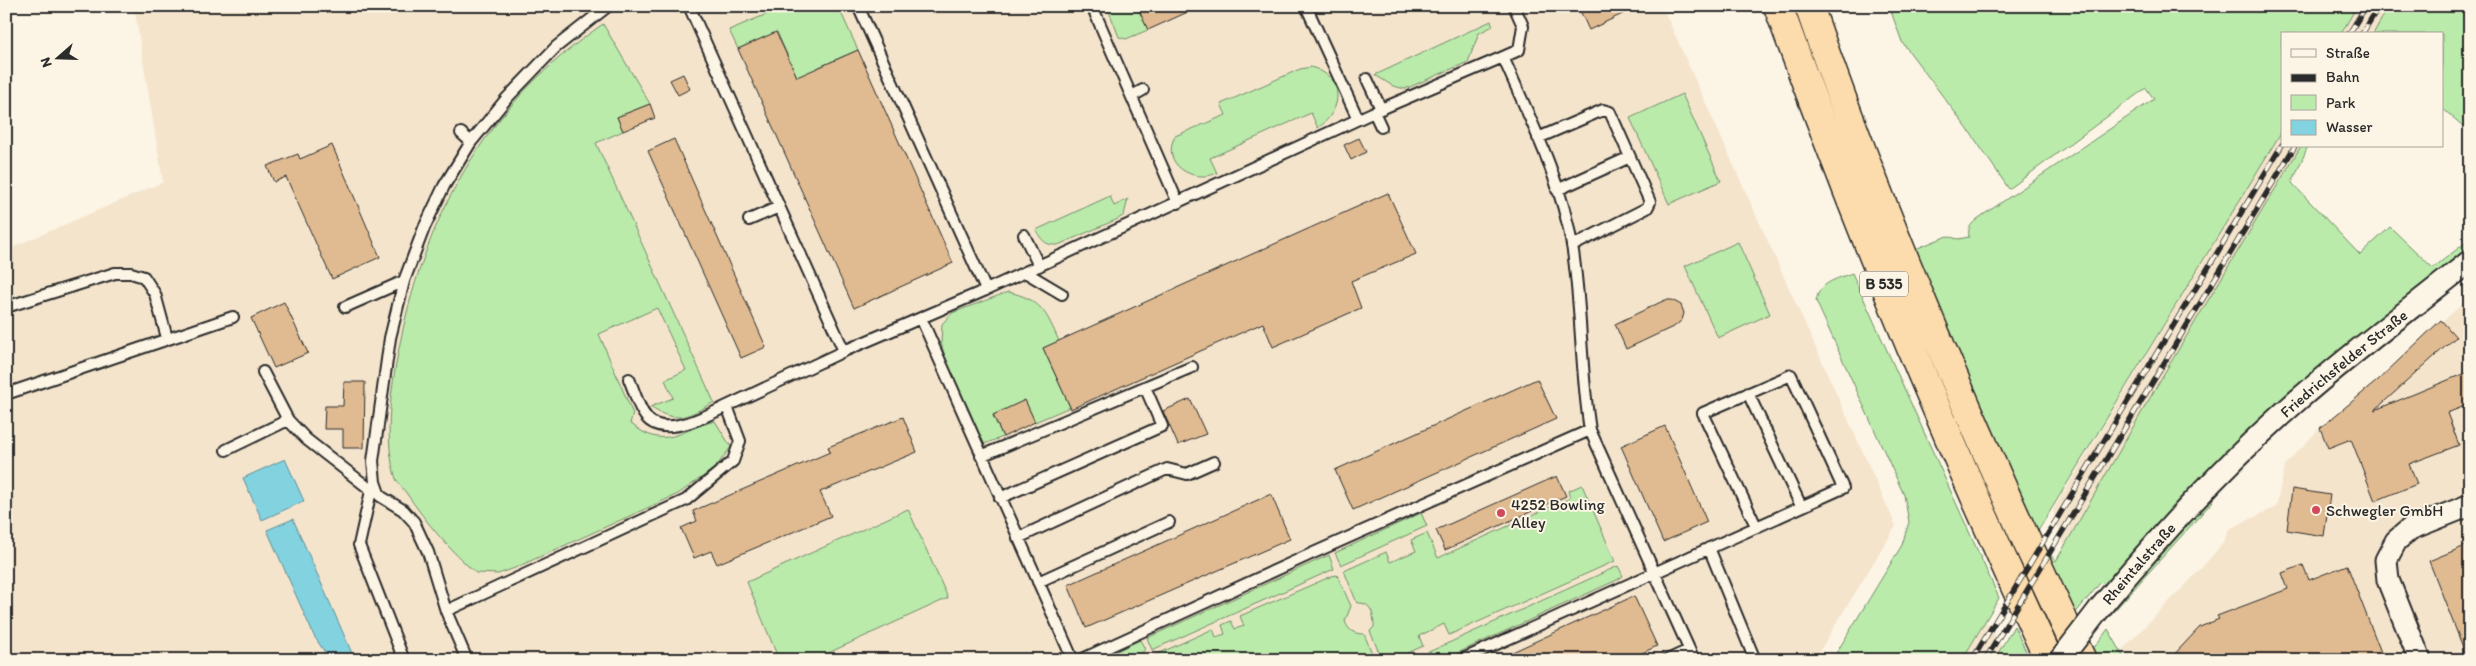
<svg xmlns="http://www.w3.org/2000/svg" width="2476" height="666" font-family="Itim,sans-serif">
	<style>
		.built { fill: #f4e4cc }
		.green { fill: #baebaa; stroke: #728b6a }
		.water { fill: #83d2e0; stroke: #608f98 }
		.building { fill: #e0bb91; stroke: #2b2b2b }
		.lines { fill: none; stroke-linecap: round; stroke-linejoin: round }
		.lane-casing { stroke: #2b2b2b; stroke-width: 14 }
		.street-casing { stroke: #2b2b2b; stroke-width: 25 }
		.highway-casing { stroke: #2b2b2b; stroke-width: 31 }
		.lane { stroke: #fcf5e5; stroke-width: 10 }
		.street { stroke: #fcf5e5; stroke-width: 21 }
		.highway { stroke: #fcdcac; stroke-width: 28 }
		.rail-casing { stroke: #2b2b2b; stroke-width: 5.5 }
		.rail { stroke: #fcf5e5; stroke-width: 4; stroke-dasharray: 11; stroke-linecap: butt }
		.street-bridge-casing { stroke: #2b2b2b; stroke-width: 25; stroke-linecap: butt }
		.street-bridge { stroke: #fcf5e5; stroke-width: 21 }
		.poi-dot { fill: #d1495b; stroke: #fcf5e5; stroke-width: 2 }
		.labels { text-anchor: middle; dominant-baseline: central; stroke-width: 4; stroke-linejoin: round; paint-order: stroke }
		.shield { fill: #fcf5e5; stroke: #6a6863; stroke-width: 1 }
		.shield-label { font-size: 15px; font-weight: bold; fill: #2b2b2b }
		.street-label { font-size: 16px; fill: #2b2b2b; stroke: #fcf5e5 }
		.poi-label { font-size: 16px; fill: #2b2b2b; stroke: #fcf5e5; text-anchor: start }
	</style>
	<rect width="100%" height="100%" fill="#fcf5e5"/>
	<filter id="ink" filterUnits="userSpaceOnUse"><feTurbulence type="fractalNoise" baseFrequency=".02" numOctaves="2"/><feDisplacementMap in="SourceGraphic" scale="10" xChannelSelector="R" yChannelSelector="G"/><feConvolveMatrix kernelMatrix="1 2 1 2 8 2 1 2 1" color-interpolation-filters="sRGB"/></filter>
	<g filter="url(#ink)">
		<path class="built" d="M134,6H1662L1896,526L1814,660H6V250L163,182Z
			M2357,6H2389L2373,34H2341Z
			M2282,131V146H2301L2064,546L2053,510Z
			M2470,297V660H2126L2121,651L2199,571L2223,543L2229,529L2276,507L2285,465L2320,428L2377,381Z
			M1986,621L2002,648L1994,660H1962Z"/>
		<path class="green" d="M764,6H838L858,50L819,67L885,273L777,32L738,49L729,30L767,14Z
			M1107,6H1137L1148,30L1126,39L1119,37Z
			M1889,6H2357L2341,34H2282V131L2038,531L2048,552L2056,561L2162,377L2301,146H2308L2292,183L2360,255L2390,227L2433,268L2470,239V245L2379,323L2171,511L2105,585L2101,582L2073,616L1913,250L1947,236L1958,239L1969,237C1967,227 1972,223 1980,217L2154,99L2146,88L2009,189L1972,135L1902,42Z
			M2389,6H2470V132L2442,108V34H2373Z
			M1491,21L1493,26L1479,33L1468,62L1405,89L1393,86L1375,75Z
			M603,24L650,104L617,117L623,131L596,143L714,402C688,417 676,424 650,407L673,398L665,380L686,370L657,308L599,334L633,414L630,423C666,452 678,430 715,421L731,447L715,468L678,494L515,568L498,574L476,573C449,550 427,523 407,494C404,489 398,484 396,479C384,442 390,396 397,359C422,219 485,105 603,24Z
			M1311,67C1345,77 1344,109 1318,128L1311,113L1210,158L1217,173C1193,184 1160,164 1175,136L1226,115L1221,104L1300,69Z
			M1682,94L1721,181L1669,204L1630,118Z
			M1110,196L1114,206L1128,199L1124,215L1118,219L1058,245C1046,246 1041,240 1036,230Z
			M1738,242L1770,314L1718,338L1685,266Z
			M1852,273L1999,598L1962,660H1832L1902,545L1909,522L1904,495L1816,301C1819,282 1837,279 1852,273Z
			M1008,292C1041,299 1046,312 1059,341L1043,348L1070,407L1035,422L1025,401L993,415L1003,437L984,444L945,357L941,343L942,324L952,313Z
			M1582,485L1615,561L1449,635L1444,624L1419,636L1423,646L1393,660H1382L1370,631L1374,627C1374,615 1372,602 1357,603L1344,571L1386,552L1390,562L1416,551L1411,540L1427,533L1438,558L1570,498L1568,491Z
			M2213,501L2096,631L2095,628L2206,502Z
			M908,509L948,598L813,660H779L747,582Z
			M1421,513L1427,526L1341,565L1335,553Z
			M1329,555L1334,569L1152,650L1147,638Z
			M1618,566L1623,576L1617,580L1442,660H1411Z
			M1337,575L1351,606L1345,621C1348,630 1353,634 1364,634L1375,660H1144L1213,629L1216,637L1225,634L1222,625L1231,621L1235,629L1244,626L1240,616L1332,576Z
			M2014,626L2030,660H1994Z
			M2108,629L2126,660H2098L2093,649Z
			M1140,640L1145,649L1137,660H1106L1115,652Z"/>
		<path class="water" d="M285,459L304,501L262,520L243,478Z
			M293,519L355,660H330L314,636L267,530Z"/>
		<path class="building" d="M1137,6H1201L1148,30Z
			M1578,6H1639L1589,30Z
			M776,32L797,77L858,50L953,263L854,308L738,49Z
			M683,74L690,89L678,95L670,80Z
			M650,104L655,118L623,131L617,117Z
			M1359,138L1366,152L1351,160L1344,145Z
			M674,139L766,347L741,358L648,151Z
			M332,145L380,257L332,279L286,177L274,182L267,166L298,154L300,159Z
			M1388,193L1416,254L1351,281L1361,308L1273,347L1263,323L1071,409L1043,348Z
			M1665,300H1672L1681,305L1684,313L1682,320L1675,326L1626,349L1615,324Z
			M284,302L308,353L274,368L251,318Z
			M2441,320L2456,337L2375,410L2470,371V404L2447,413L2459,445L2409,464L2417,484L2375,501L2351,439L2328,448L2320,428L2377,381Z
			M1537,379L1556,419L1353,510L1335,470Z
			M344,382H365L364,448H343V429H324L325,406H343Z
			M1190,399L1206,434L1178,445L1163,411Z
			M1025,400L1035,422L1003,437L993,415Z
			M903,417L917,452L820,492L831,516L717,564L711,551L694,558L681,528L697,521L693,511L830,452L828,447Z
			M1665,426L1707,522L1663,542L1621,446Z
			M1557,476L1566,496L1445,550L1436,530Z
			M2292,489L2330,495L2324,536L2287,530Z
			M1271,494L1290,539L1086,628L1068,585Z
			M2470,544V660H2468L2429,561Z
			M2303,565L2309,580L2347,565L2384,660H2169L2200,627L2219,619L2217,616L2288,589L2282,573Z
			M1634,596L1657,646L1627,660H1495Z"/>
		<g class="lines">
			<defs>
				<path id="lane" d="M689,6L844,351
					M858,6L986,290L1374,112L1503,57C1529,117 1561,179 1572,245C1582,306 1580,369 1590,430L1694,660
					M1092,6L1178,203
					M1306,6L1358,119
					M1503,57L1519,50L1523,26L1514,6
					M1367,79L1381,109
					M1132,96L1143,90
					M1374,112L1381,127
					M461,133L471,142
					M1538,138L1603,110L1610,112L1650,202L1647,208L1572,246
					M1557,190L1630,157
					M749,220L779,207
					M1024,235L1039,266
					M1025,272L1062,294
					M6,307L115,273H131L144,277L155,294L167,338
					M345,307L404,281
					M921,318L1073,660
					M263,372L288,420L306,439L375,493
					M629,379C635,392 639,412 650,421C669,436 709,415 727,406
					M1748,393L1801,506
					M6,394L233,317
					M226,450L288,420
					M981,456L1192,367
					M371,491L359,545L404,660
					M1000,498L1162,426L1145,387
					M1018,538L1167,469L1187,474L1214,462
					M1709,548L1755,660
					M1038,582L1169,522
					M446,611L686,500L733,461L740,441L727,406L844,351L986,290
					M467,660L446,611L428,552L414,522L403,510L380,496L375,482L373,461L390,338L404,281L424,228L444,186L471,142L507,98L556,47L608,6
					M1080,660L1311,554L1590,430
					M1461,660L1843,488L1791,375L1703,413L1756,526
					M1667,660L1689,650"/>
				<g id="street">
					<path id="s1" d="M2100,608C2161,534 2227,462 2299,399C2354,351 2413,307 2470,261"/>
					<path d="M2420,660L2388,580L2386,560L2396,541L2410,529L2470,505"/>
				</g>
				<path id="highway" d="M1778,6C1858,228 1949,446 2049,660
					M1809,6C1886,229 1981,447 2082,660"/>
			</defs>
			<use href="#lane" class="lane-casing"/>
			<use href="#street" class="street-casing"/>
			<use href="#highway" class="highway-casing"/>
			<use href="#lane" class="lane"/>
			<use href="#street" class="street"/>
			<use href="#highway" class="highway"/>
			<defs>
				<path id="rail" d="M2349,34L2366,6
					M2362,34L2379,6
					M1972,660L2282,145
					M1985,660L2295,146"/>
			</defs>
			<use href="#rail" class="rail-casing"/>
			<use href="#rail" class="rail"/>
			<defs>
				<path id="street-bridge" d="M2060,660L2100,608"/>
			</defs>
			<use href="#street-bridge" class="street-bridge-casing"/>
			<use href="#street-bridge" class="street-bridge"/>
		</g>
	</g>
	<g class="poi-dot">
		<circle cx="2316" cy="510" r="5"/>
		<circle cx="1501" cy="513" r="5"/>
	</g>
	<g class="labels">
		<rect class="shield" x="1860" y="271.5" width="48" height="25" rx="4"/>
		<g class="shield-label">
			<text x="1884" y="284">B 535</text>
		</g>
		<g class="street-label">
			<text stroke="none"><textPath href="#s1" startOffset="346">Friedrichsfelder Straße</textPath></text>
			<text stroke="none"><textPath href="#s1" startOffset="59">Rheintalstraße</textPath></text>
		</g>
		<g class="poi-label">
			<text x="1511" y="504">4252 Bowling<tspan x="1511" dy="18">Alley</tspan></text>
			<text x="2326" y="510">Schwegler GmbH</text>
		</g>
	</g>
	<rect width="2476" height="666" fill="none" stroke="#fcf5e5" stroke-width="25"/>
	<rect x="12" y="12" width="2451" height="641" fill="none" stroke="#2b2b2b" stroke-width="2" filter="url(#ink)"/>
	<rect x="2281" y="32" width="162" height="115" fill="#fcf5e5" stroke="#a8a49b"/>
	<rect x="2291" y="49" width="25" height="8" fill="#fcf5e5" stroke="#a8a49b"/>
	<text x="2326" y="58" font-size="15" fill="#2b2b2b">Straße</text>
	<rect x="2291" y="74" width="25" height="8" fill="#2b2b2b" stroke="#a8a49b"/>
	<text x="2326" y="82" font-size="15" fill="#2b2b2b">Bahn</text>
	<rect x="2291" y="95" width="25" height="15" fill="#baebaa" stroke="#a8a49b"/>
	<text x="2326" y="108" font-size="15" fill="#2b2b2b">Park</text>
	<rect x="2291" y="120" width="25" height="15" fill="#83d2e0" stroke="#a8a49b"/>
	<text x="2326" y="132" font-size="15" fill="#2b2b2b">Wasser</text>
	<g transform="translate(58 58) rotate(250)" stroke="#fcf5e5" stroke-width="4" paint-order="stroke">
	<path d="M0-4L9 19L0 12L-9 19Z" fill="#2b2b2b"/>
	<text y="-8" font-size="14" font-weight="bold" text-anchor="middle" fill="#2b2b2b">N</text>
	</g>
</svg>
